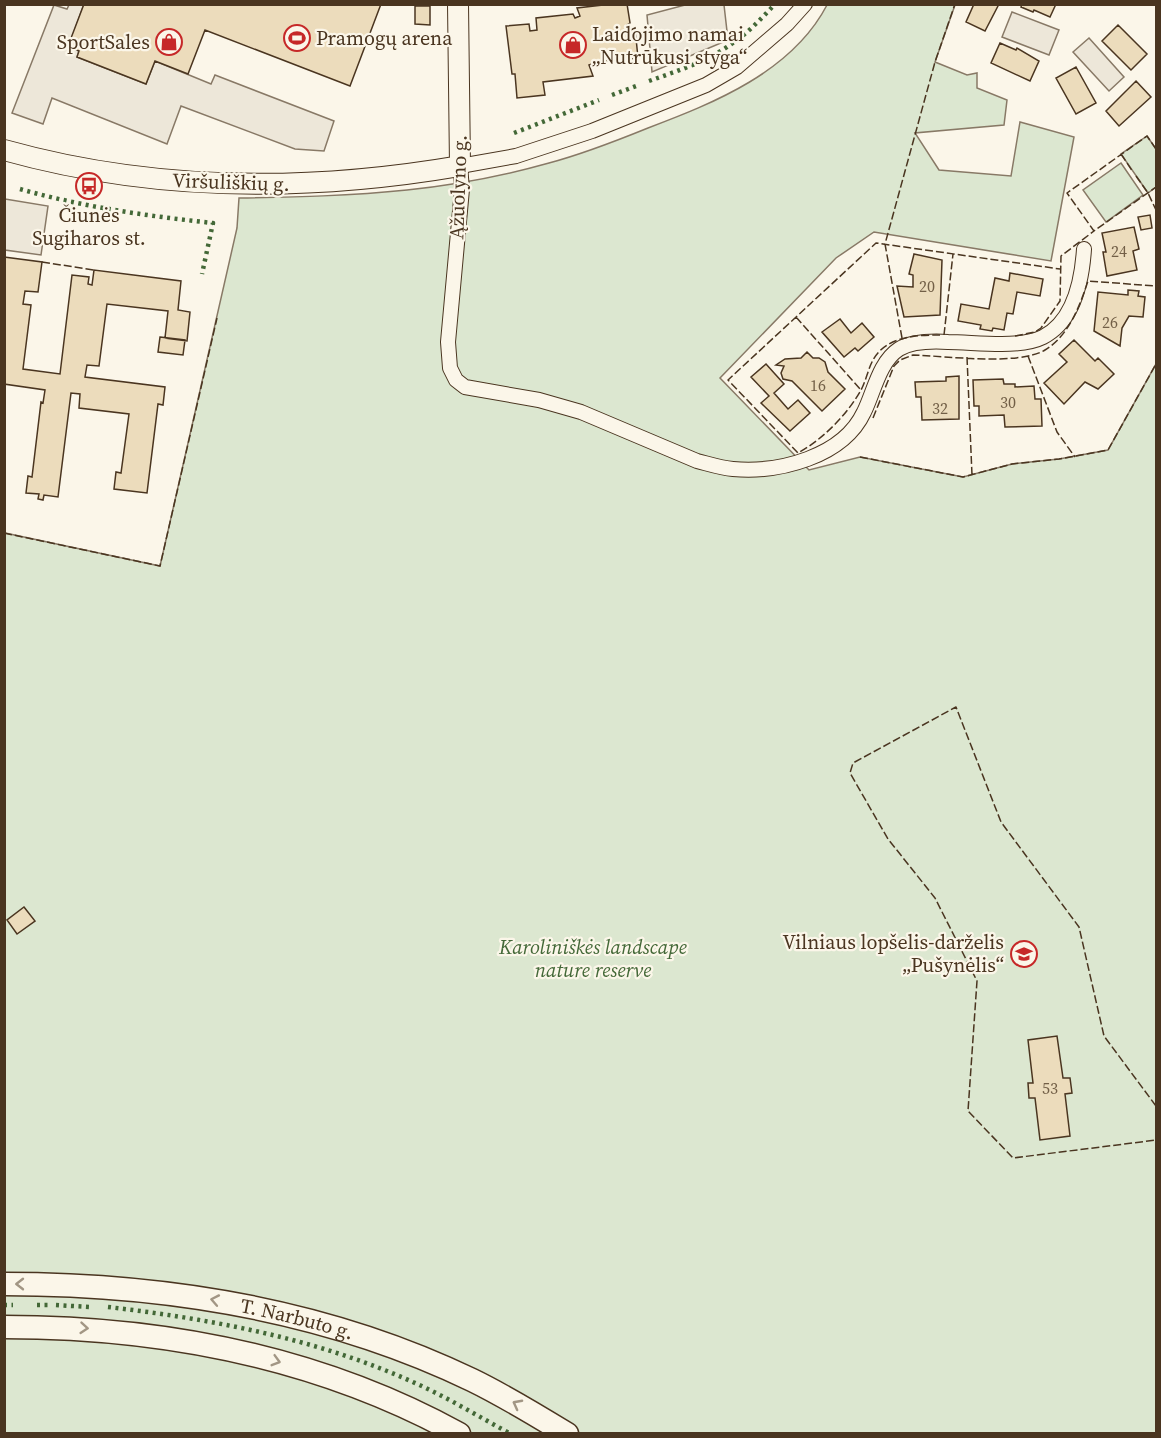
<svg xmlns="http://www.w3.org/2000/svg" width="1161" height="1438" font-family="'Source Serif 4',serif">
	<style>
		.green { fill: #dce7d0; stroke: #887966; stroke-width: 1.5 }
		.parking { fill: #ede7d9; stroke: #887966; stroke-width: 1.5 }
		.building { fill: #ecdcbc; stroke: #4a3520; stroke-width: 1.5 }
		.lines { fill: none; stroke-linecap: round; stroke-linejoin: round }
		.minor-casing { stroke: #4a3520; stroke-width: 16 }
		.secondary-casing { stroke: #4a3520; stroke-width: 22 }
		.primary-casing { stroke: #4a3520; stroke-width: 25 }
		.minor { stroke: #fbf6e9; stroke-width: 14 }
		.secondary { stroke: #fbf6e9; stroke-width: 20 }
		.primary { stroke: #fbf6e9; stroke-width: 22 }
		.hedge { stroke: #436837; stroke-width: 4.5; stroke-dasharray: 3 4.5; stroke-linecap: butt }
		.fence { stroke: #4a3520; stroke-width: 1.5; stroke-dasharray: 8 3; stroke-linecap: butt }
		.oneway { stroke: #a29684 }
		.labels { text-anchor: middle; dominant-baseline: central; stroke-width: 4.5; stroke-linejoin: round; paint-order: stroke }
		.number-label { font-size: 16px; fill: #725f47 }
		.poi-label { font-size: 20px; fill: #4a3520; stroke: #fbf6e9; text-anchor: start }
		.street-label { font-size: 20px; fill: #4a3520; stroke: #fbf6e9 }
		.park-label { font-size: 20px; font-style: italic; fill: #436837; stroke: #fbf6e9 }
	</style>
	<rect width="100%" height="100%" fill="#fbf6e9"/>
	<path class="green" d="M827,5H955L935,62L967,75L977,73V88L1007,100L1004,125L915,133L939,170L1011,176L1020,122L1074,137L1051,261L874,232L836,258L720,378L809,470L860,457L963,477L1012,464L1059,459L1108,450L1156,364V1433H5V533L160,566L237,228L239,198C295,197 351,196 407,190C454,185 503,176 549,163C583,154 616,141 648,128C714,103 792,72 827,5Z
		M1147,136L1156,149V187L1148,193L1121,154Z
		M1121,163L1143,195L1106,222L1083,190Z"/>
	<path class="parking" d="M84,4L69,46L79,51L77,57L146,84L155,61L211,84L215,75L334,121L324,151L295,149L181,106L167,144L52,98L43,124L12,113L54,5L67,9L69,5Z
		M685,5H724L728,40L652,72L647,15Z
		M1012,12L1059,30L1049,55L1002,37Z
		M1089,38L1124,77L1109,91L1073,52Z
		M5,199L48,206L41,255L5,250Z"/>
	<path class="building" d="M84,4H381L350,86L205,30L188,74L155,61L146,84L77,57L79,51L68,46Z
		M612,4H627L630,23L627,25L629,31L635,28L638,58L598,62L589,65L593,76L543,82L545,95L517,98L515,74H512L506,26L529,24L530,31L537,30L536,18L573,14L575,18L580,16L577,8Z
		M974,4H999L985,31L966,22Z
		M1022,4H1056L1050,17L1034,10L1033,12L1021,7Z
		M415,6H430V25L415,24Z
		M1118,25L1147,54L1131,70L1102,41Z
		M1000,43L1016,50L1017,48L1039,61L1030,81L991,63Z
		M1076,67L1096,103L1076,114L1056,78Z
		M1136,81L1151,97L1119,126L1106,111Z
		M1150,215L1152,228L1141,230L1138,217Z
		M1134,227L1139,249L1133,251L1137,270L1107,276L1103,252H1106L1102,233Z
		M914,254L942,260L940,315L904,317L897,286L913,287V275L909,274Z
		M4,257L42,262L38,292L25,291L23,304L31,305L23,369L60,374L72,275L89,277L88,284L92,285L94,270L181,281L178,310L190,312L187,341L165,338L168,311L107,304L99,366L87,365L85,377L165,387L163,405L158,404L147,493L114,489L116,472L121,473L129,414L79,408L80,394L71,393L58,497L44,495L43,500L38,499L39,494L26,493L28,476L32,477L41,402L43,403L45,390L4,384Z
		M1010,273L1043,279L1040,296L1017,292L1013,314L1007,313L1004,330L993,328L992,331L980,329L981,325L958,321L961,304L989,309L995,278L1009,281Z
		M1128,290L1139,291L1138,296L1145,297L1143,317L1129,316L1122,328L1120,346L1094,331L1098,292L1128,295Z
		M840,319L851,333L862,323L874,337L858,351L855,348L844,357L822,332Z
		M160,337L185,340L183,355L158,352Z
		M1074,340L1095,361L1098,358L1114,374L1098,389L1085,382L1064,404L1044,383L1067,362L1059,354Z
		M807,352L813,358H819L825,362L828,372L845,389L822,411L792,381L783,379L781,373L784,366L776,365L785,359L801,358Z
		M766,364L784,384L774,393L788,409L798,400L810,413L790,431L761,403L769,396L751,377Z
		M959,376V419L922,420L921,397H916L915,382L946,381V377Z
		M1003,379L1004,384H1015V387L1034,386L1035,399H1041L1042,426L1005,427L1004,415L979,416V406H974L973,380Z
		M24,907L35,921L17,934L7,920Z
		M1057,1036L1063,1078H1070L1072,1093L1065,1094L1070,1136L1040,1140L1035,1098H1029L1028,1083H1033L1028,1040Z"/>
	<g class="lines">
		<defs>
			<path id="minor" d="M805,4L787,24L737,67L706,85L592,131L516,156L460,166L462,189L448,342L450,368L456,380L465,387L539,400L581,412L697,461C709,464 721,468 733,469C779,473 843,457 864,412C874,392 879,362 899,349C913,341 932,341 948,342C975,342 1019,349 1043,337C1074,321 1082,280 1084,249"/>
			<path id="secondary" d="M4,150C154,192 308,192 460,166L458,4"/>
			<g id="primary">
				<path id="s1" d="M4,1284C165,1284 327,1310 472,1380C505,1396 536,1415 567,1434"/>
				<path d="M4,1327C163,1327 319,1357 459,1434"/>
			</g>
		</defs>
		<use href="#minor" class="minor-casing"/>
		<use href="#secondary" class="secondary-casing"/>
		<use href="#primary" class="primary-casing"/>
		<use href="#minor" class="minor"/>
		<use href="#secondary" class="secondary"/>
		<use href="#primary" class="primary"/>
		<path class="hedge" d="M649,81C677,71 706,62 730,45C747,34 761,19 775,4
			M612,95L639,85
			M514,133L599,100
			M20,189C83,207 147,216 213,223L202,274
			M4,1305H13
			M37,1305H49
			M56,1305L89,1307
			M108,1307C220,1320 333,1342 434,1392C460,1405 485,1420 511,1434"/>
		<path class="fence" d="M1156,149L1147,136L1067,193L1094,231L1156,187
			M1121,154L1133,172
			M1136,176L1148,193L1156,210
			M42,262L94,270
			M796,317L861,390
			M940,335C917,335 886,336 873,360C868,369 866,381 861,390C847,415 823,439 798,453L728,380L876,243L1060,269
			M944,335L953,254
			M1015,336L1035,332L1041,328L1060,301L1061,256L1094,231
			M902,338L885,244L935,62L955,4
			M1028,356L1057,432L1075,457
			M967,357L972,475
			M873,418L894,366L900,360L913,355C947,356 1018,366 1045,350C1069,336 1080,305 1088,281L1156,286
			M860,457L963,477L1012,464L1059,459L1108,450L1156,364
			M4,533L160,566L217,318
			M1156,1106L1104,1036L1079,927L1001,822L956,707L853,763L850,773L888,839L935,898L977,981L968,1111L1013,1158L1156,1140"/>
	</g>
	<defs><path id="oneway-chevron" d="M-2-3.5L2.5 0L-2 3.5" fill="none" stroke-width="1.6" stroke-linecap="round" stroke-linejoin="round" transform="scale(1.5)"/></defs>
	<g class="oneway">
		<use href="#oneway-chevron" transform="translate(20 1284) rotate(180)"/>
		<use href="#oneway-chevron" transform="translate(215 1300) rotate(-169)"/>
		<use href="#oneway-chevron" transform="translate(84 1328) rotate(5)"/>
		<use href="#oneway-chevron" transform="translate(276 1361) rotate(16)"/>
		<use href="#oneway-chevron" transform="translate(517 1404) rotate(-152)"/>
	</g>
	<defs>
		<symbol id="stadium-ring" viewBox="-11 -11 22 22"><circle r="9.5" fill="#fbf6e9" stroke="#c62828" stroke-width="1.5"/><path d="M0-5a6.5 5 0 1 0 0 10a6.5 5 0 1 0 0-10ZM-3.5-1.8h7v3.6h-7Z" fill="#c62828"/></symbol>
		<symbol id="shop-ring" viewBox="-11 -11 22 22"><circle r="9.5" fill="#fbf6e9" stroke="#c62828" stroke-width="1.5"/><path d="M-5-2.5h2.3a2.7 3.5 0 0 1 5.4 0H5L5.5 6h-11ZM-1.5-2.5h3a1.5 2.3 0 0 0-3 0Z" fill="#c62828"/></symbol>
		<symbol id="bus-ring" viewBox="-11 -11 22 22"><circle r="9.5" fill="#fbf6e9" stroke="#c62828" stroke-width="1.5"/><path d="M-5-6H5V4H4V6H2V4H-2V6H-4V4H-5ZM-3.5-4V0h7V-4ZM-3.5 1.2v1.5H-2V1.2ZM2 1.2v1.5H3.5V1.2Z" fill="#c62828"/></symbol>
		<symbol id="school-ring" viewBox="-11 -11 22 22"><circle r="9.5" fill="#fbf6e9" stroke="#c62828" stroke-width="1.5"/><path d="M0-5L7-2L0 1L-7-2ZM-4 1L0 2.5L4 1V4Q0 6-4 4Z" fill="#c62828"/></symbol>
	</defs>
	<g fill-rule="evenodd">
		<use href="#stadium-ring" x="282" y="23" width="30" height="30"/>
		<use href="#shop-ring" x="154" y="27" width="30" height="30"/>
		<use href="#shop-ring" x="558" y="30" width="30" height="30"/>
		<use href="#bus-ring" x="74" y="171" width="30" height="30"/>
		<use href="#school-ring" x="1009" y="939" width="30" height="30"/>
	</g>
	<g class="labels">
		<g class="number-label">
			<text x="1119" y="251">24</text>
			<text x="927" y="286">20</text>
			<text x="1110" y="322">26</text>
			<text x="818" y="385">16</text>
			<text x="1008" y="402">30</text>
			<text x="940" y="408">32</text>
			<text x="1050" y="1088">53</text>
		</g>
		<g class="poi-label">
			<text x="592" y="34">Laidojimo namai<tspan x="592" dy="23">„Nutrūkusi styga“</tspan></text>
			<text x="316" y="38">Pramogų arena</text>
			<text x="150" y="42" text-anchor="end">SportSales</text>
			<text x="89" y="215" text-anchor="middle">Čiunės<tspan x="89" dy="23">Sugiharos st.</tspan></text>
			<text x="1004" y="942" text-anchor="end">Vilniaus lopšelis-darželis<tspan x="1004" dy="23">„Pušynėlis“</tspan></text>
		</g>
		<g class="street-label">
			<text transform="translate(231 182) rotate(2)">Viršuliškių g.</text>
			<text transform="translate(458 187) rotate(-88)">Ąžuolyno g.</text>
			<text stroke="none"><textPath href="#s1" startOffset="296">T. Narbuto g.</textPath></text>
		</g>
		<g class="park-label">
			<text x="593" y="947">Karoliniškės landscape<tspan x="593" dy="23">nature reserve</tspan></text>
		</g>
	</g>
	<rect width="1161" height="1438" fill="none" stroke="#4a3520" stroke-width="12"/>
</svg>
